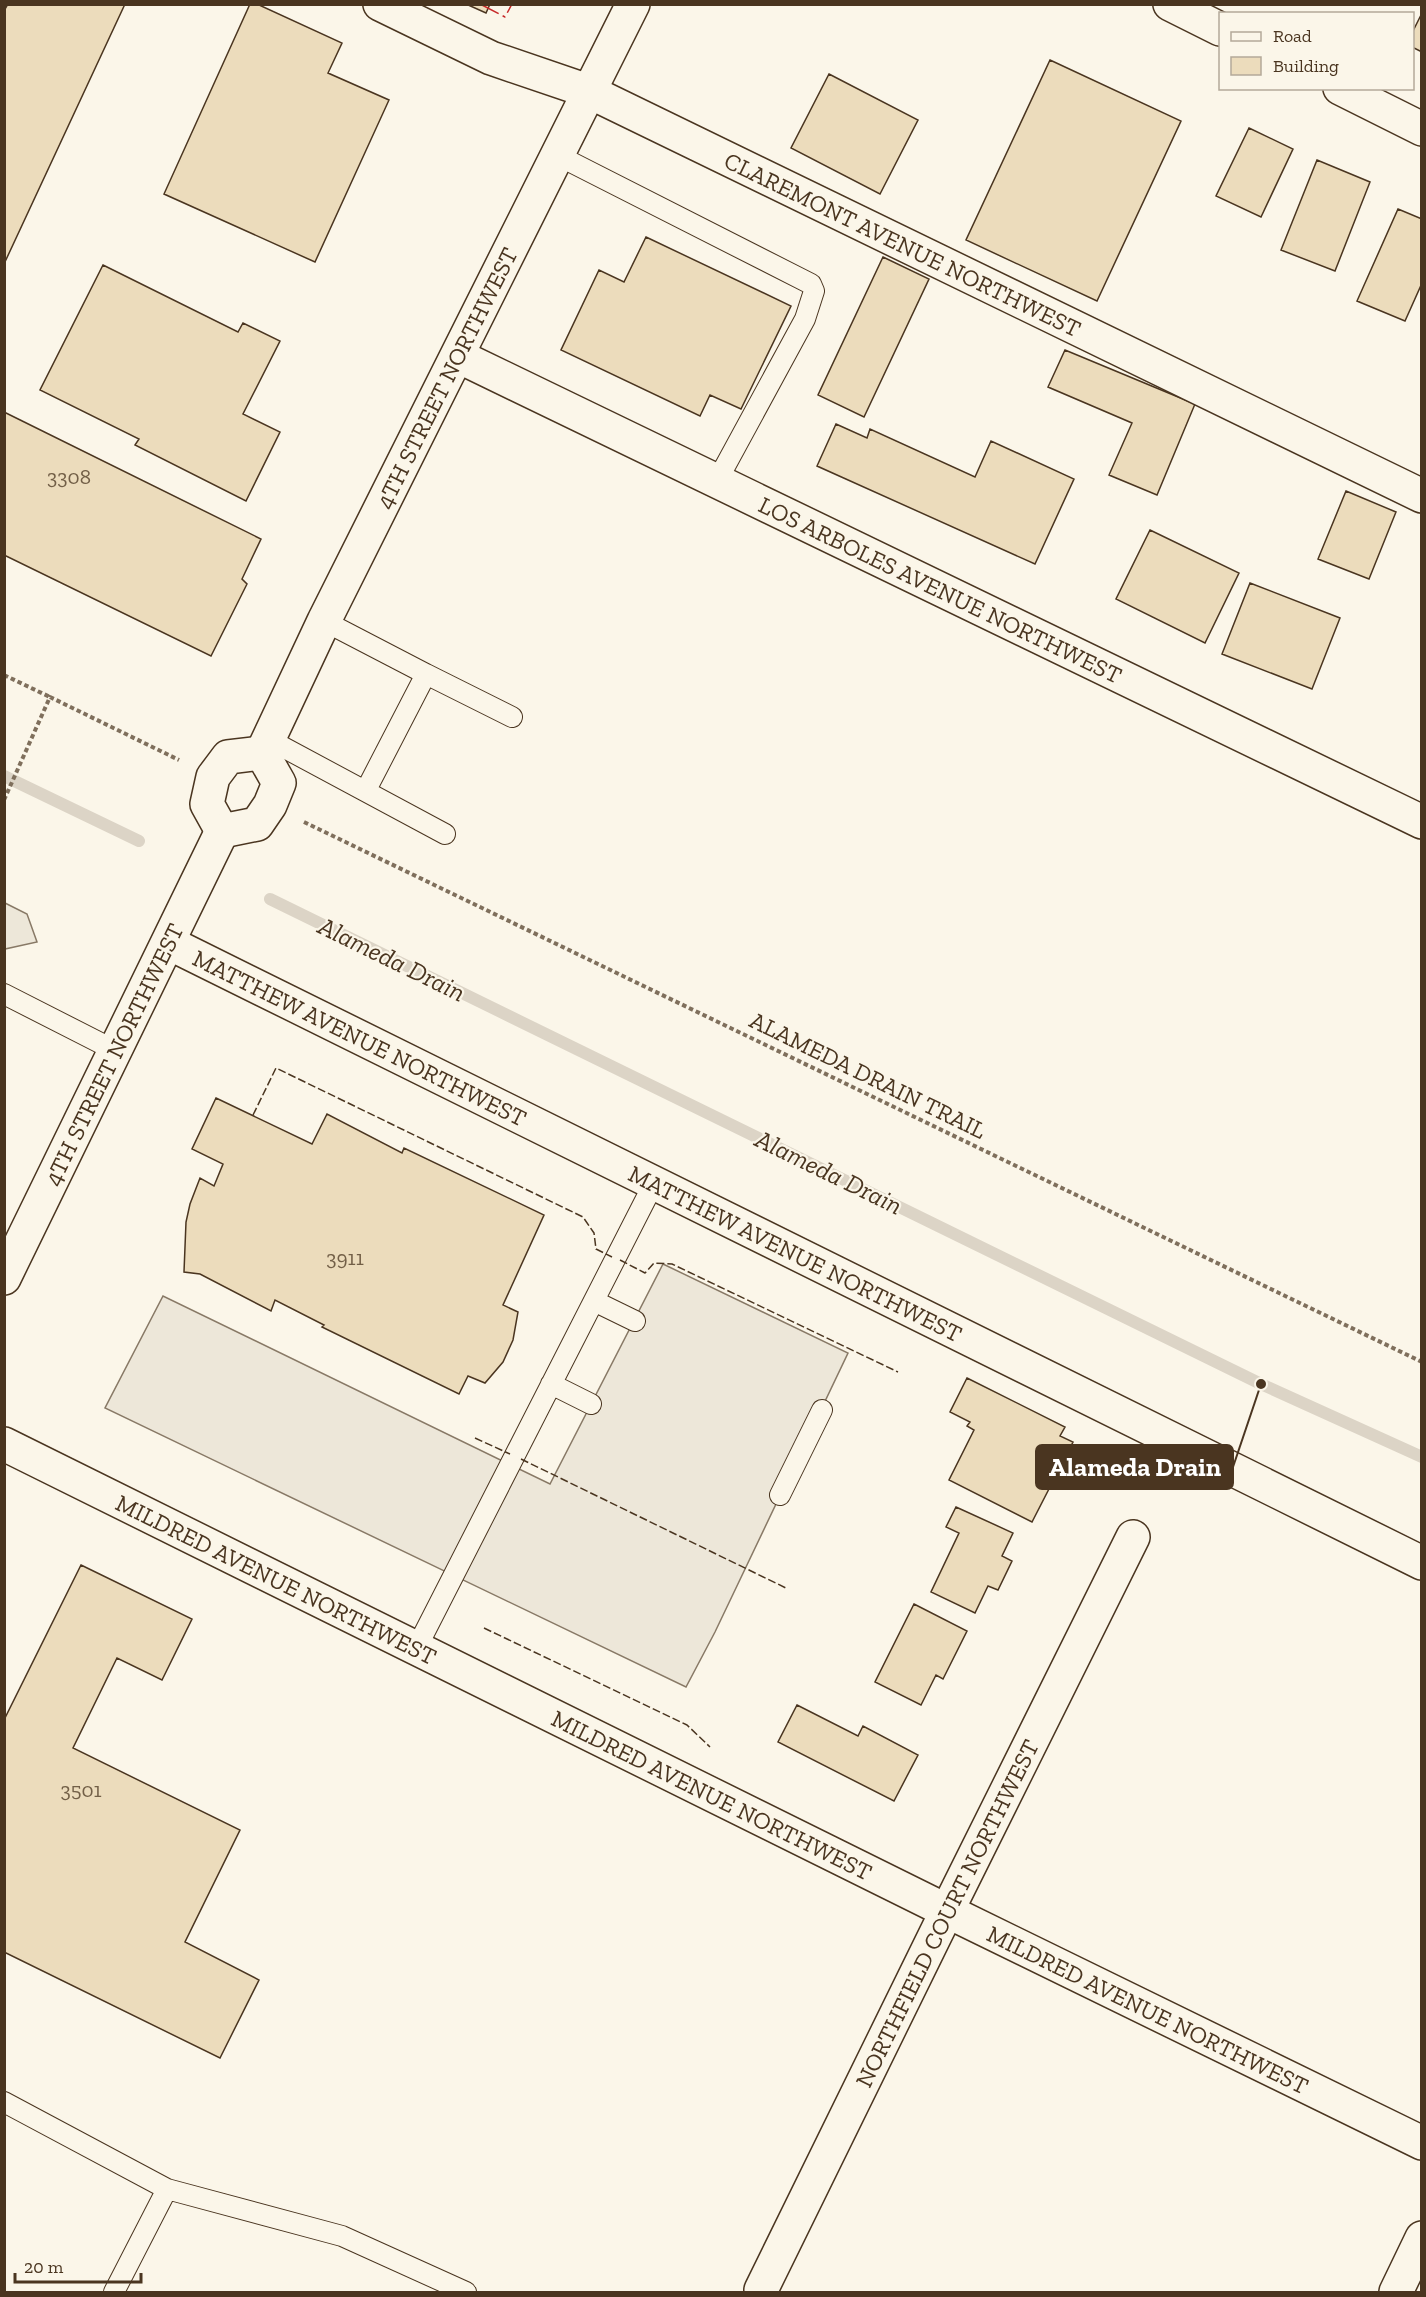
<svg xmlns="http://www.w3.org/2000/svg" width="1426" height="2297" font-family="'Zilla Slab',serif">
	<style>
		.parking { fill: #ede7d9; stroke: #887966; stroke-width: 1.5 }
		.lines { fill: none; stroke-linecap: round; stroke-linejoin: round }
		.stream { stroke: #dcd4c6; stroke-width: 12 }
		.building { fill: #ecdcbc; stroke: #4a3520; stroke-width: 1.5 }
		.service-casing { stroke: #4a3520; stroke-width: 22 }
		.minor-casing { stroke: #4a3520; stroke-width: 36 }
		.secondary-casing { stroke: #4a3520; stroke-width: 36 }
		.path { stroke: #7f6f5c; stroke-width: 4; stroke-dasharray: 4.5 3; stroke-linecap: butt }
		.service { stroke: #fbf6e9; stroke-width: 20 }
		.minor { stroke: #fbf6e9; stroke-width: 33 }
		.secondary { stroke: #fbf6e9; stroke-width: 33 }
		.fence { stroke: #4a3520; stroke-width: 1.5; stroke-dasharray: 8 3; stroke-linecap: butt }
		.power { stroke: #c62828; stroke-width: 1.5; stroke-dasharray: 21 4.5 3 4.5; stroke-linecap: butt }
		.labels { text-anchor: middle; dominant-baseline: central; stroke-width: 4.5; stroke-linejoin: round; paint-order: stroke }
		.number-label { font-size: 21px; fill: #725f47 }
		.street-label { font-size: 24px; fill: #4a3520; stroke: #fbf6e9 }
		.water-label { font-size: 26px; font-style: italic; fill: #4a3520; stroke: #fbf6e9 }
		.leader { fill: none; stroke: #4a3520; stroke-width: 2 }
		.callout-dot { fill: #4a3520; stroke: #fbf6e9; stroke-width: 2 }
		.callout { fill: #4a3520; stroke: #4a3520; stroke-width: 2 }
		.callout-label { font-size: 26px; text-anchor: middle; font-weight: bold; fill: #fff }
	</style>
	<rect width="100%" height="100%" fill="#fbf6e9"/>
	<path class="parking" d="M5,903L27,914L37,942L5,949Z
		M663,1264L848,1353L715,1632L686,1687L105,1408L163,1296L550,1484Z"/>
	<g class="lines">
		<path class="stream" d="M4,776L139,841
			M270,899L1261,1384L1422,1457"/>
	</g>
	<path class="building" d="M8,4H125L4,264V11Z
		M250,4H257L342,43L328,73L389,100L315,262L164,194Z
		M466,4H490L486,13Z
		M1422,13V52L1412,47V33Z
		M1050,60L1181,121L1097,301L966,240Z
		M829,74L918,120L880,194L791,148Z
		M1249,128L1293,149L1261,217L1216,196Z
		M1317,160L1370,182L1335,271L1281,250Z
		M1398,209L1422,219V283L1405,321L1357,301Z
		M646,237L791,306L741,409L710,395L700,416L561,350L599,270L624,282Z
		M883,257L929,279L864,417L818,395Z
		M103,265L238,332L243,323L280,341L243,414L280,432L246,501L135,445L139,439L40,390Z
		M1065,350L1195,404L1157,495L1109,475L1132,423L1048,387Z
		M4,412L261,539L242,579L247,584L211,656L4,555Z
		M836,424L867,438L870,429L975,477L991,441L1074,479L1035,564L817,466Z
		M1346,491L1396,512L1369,579L1318,559Z
		M1150,530L1239,573L1205,643L1116,599Z
		M1250,583L1340,618L1312,689L1222,654Z
		M216,1098L312,1144L327,1114L402,1153L404,1148L544,1215L503,1305L518,1312L513,1340L503,1362L485,1383L468,1376L459,1394L322,1327L324,1325L275,1300L271,1311L200,1274L184,1272L186,1222L190,1204L200,1178L214,1186L223,1164L192,1149Z
		M967,1378L1065,1427L1060,1436L1073,1442L1032,1522L949,1480L974,1430L967,1426L970,1422L950,1412Z
		M956,1507L1013,1533L1002,1556L1012,1561L998,1590L988,1586L975,1613L931,1592L959,1533L946,1527Z
		M81,1565L192,1619L162,1680L117,1658L73,1748L240,1830L185,1942L259,1980L220,2058L4,1952V1720Z
		M914,1604L967,1631L943,1679L936,1675L921,1705L875,1682Z
		M797,1705L858,1736L863,1726L918,1755L894,1801L778,1742Z"/>
	<g class="lines">
		<defs>
			<path id="service" d="M557,155L811,284L814,291L805,319L717,481
				M324,621L426,674L366,790
				M426,674L512,717
				M268,739L445,834
				M4,994L116,1051
				M594,1301L635,1321
				M551,1384L591,1404
				M780,1495L822,1410
				M416,1649L654,1183
				M4,2102L167,2189L114,2292
				M167,2189L342,2236L466,2292"/>
			<g id="minor">
				<path id="s1" d="M380,4L491,58L588,91L1422,496"/>
				<path d="M1170,4L1220,29"/>
				<path d="M1340,88L1422,129"/>
				<path id="s2" d="M458,356L1422,822"/>
				<path id="s3" d="M169,943L1422,1563"/>
				<path id="s4" d="M4,1444L947,1911L1422,2143"/>
				<path id="s5" d="M761,2290L947,1911L1133,1537"/>
				<path d="M1396,2292L1422,2238"/>
			</g>
			<g id="secondary">
				<path id="s6" d="M262,753L324,621L633,4"/>
				<path d="M222,831L207,804L213,777L228,757L262,753"/>
				<path d="M222,831L257,824L270,805L279,783L262,753"/>
				<path id="s7" d="M4,1278L222,831"/>
			</g>
		</defs>
		<use href="#service" class="service-casing"/>
		<use href="#minor" class="minor-casing"/>
		<use href="#secondary" class="secondary-casing"/>
		<path class="path" d="M4,675L50,697
			M4,800L50,697L179,760
			M304,822L1422,1362"/>
		<use href="#service" class="service"/>
		<use href="#minor" class="minor"/>
		<use href="#secondary" class="secondary"/>
		<path class="fence" d="M253,1115L276,1068L583,1217L594,1233L596,1249L612,1257
			M620,1260L645,1273L654,1263L672,1264L898,1372
			M475,1438L510,1454
			M521,1459L788,1589
			M484,1628L687,1725L710,1747"/>
		<path class="power" d="M480,4L505,17L512,4"/>
	</g>
	<g class="labels">
		<g class="number-label">
			<text x="69" y="476">3308</text>
			<text x="345" y="1257">3911</text>
			<text x="81" y="1789">3501</text>
		</g>
		<g class="street-label">
			<text stroke="none"><textPath href="#s1" startOffset="576">CLAREMONT AVENUE NORTHWEST</textPath></text>
			<text stroke="none"><textPath href="#s6" startOffset="418">4TH STREET NORTHWEST</textPath></text>
			<text stroke="none"><textPath href="#s2" startOffset="536">LOS ARBOLES AVENUE NORTHWEST</textPath></text>
			<text stroke="none"><textPath href="#s3" startOffset="213">MATTHEW AVENUE NORTHWEST</textPath></text>
			<text stroke="none"><textPath href="#s7" startOffset="249">4TH STREET NORTHWEST</textPath></text>
			<text transform="translate(868 1075) rotate(26)">ALAMEDA DRAIN TRAIL</text>
			<text stroke="none"><textPath href="#s3" startOffset="699">MATTHEW AVENUE NORTHWEST</textPath></text>
			<text stroke="none"><textPath href="#s4" startOffset="304">MILDRED AVENUE NORTHWEST</textPath></text>
			<text stroke="none"><textPath href="#s4" startOffset="790">MILDRED AVENUE NORTHWEST</textPath></text>
			<text stroke="none"><textPath href="#s5" startOffset="420">NORTHFIELD COURT NORTHWEST</textPath></text>
			<text stroke="none"><textPath href="#s4" startOffset="1276">MILDRED AVENUE NORTHWEST</textPath></text>
		</g>
		<g class="water-label">
			<text transform="translate(392 959) rotate(26)">Alameda Drain</text>
			<text transform="translate(829 1172) rotate(26)">Alameda Drain</text>
		</g>
	</g>
	<path class="leader" d="M1261 1384L1233 1467"/>
	<circle class="callout-dot" cx="1261" cy="1384" r="6"/>
	<rect class="callout" x="1036" y="1445" width="197" height="44" rx="6"/>
	<g class="callout-label">
		<text x="1135" y="1476">Alameda Drain</text>
	</g>
	<rect width="1426" height="2297" fill="none" stroke="#4a3520" stroke-width="12"/>
	<rect x="1219" y="12" width="195" height="78" fill="#fbf6e9" stroke="#b4a999" stroke-width="1.5"/>
	<rect x="1231" y="32" width="30" height="9" fill="#fbf6e9" stroke="#b4a999" stroke-width="1.5"/>
	<text x="1273" y="42" font-size="18" fill="#4a3520">Road</text>
	<rect x="1231" y="57" width="30" height="18" fill="#ecdcbc" stroke="#b4a999" stroke-width="1.5"/>
	<text x="1273" y="72" font-size="18" fill="#4a3520">Building</text>
	<path d="M15 2273v9h126v-9" fill="none" stroke="#4a3520" stroke-width="3"/>
	<text x="24" y="2273" font-size="18" fill="#4a3520" stroke="#fbf6e9" stroke-width="4.5" paint-order="stroke">20 m</text>
</svg>
